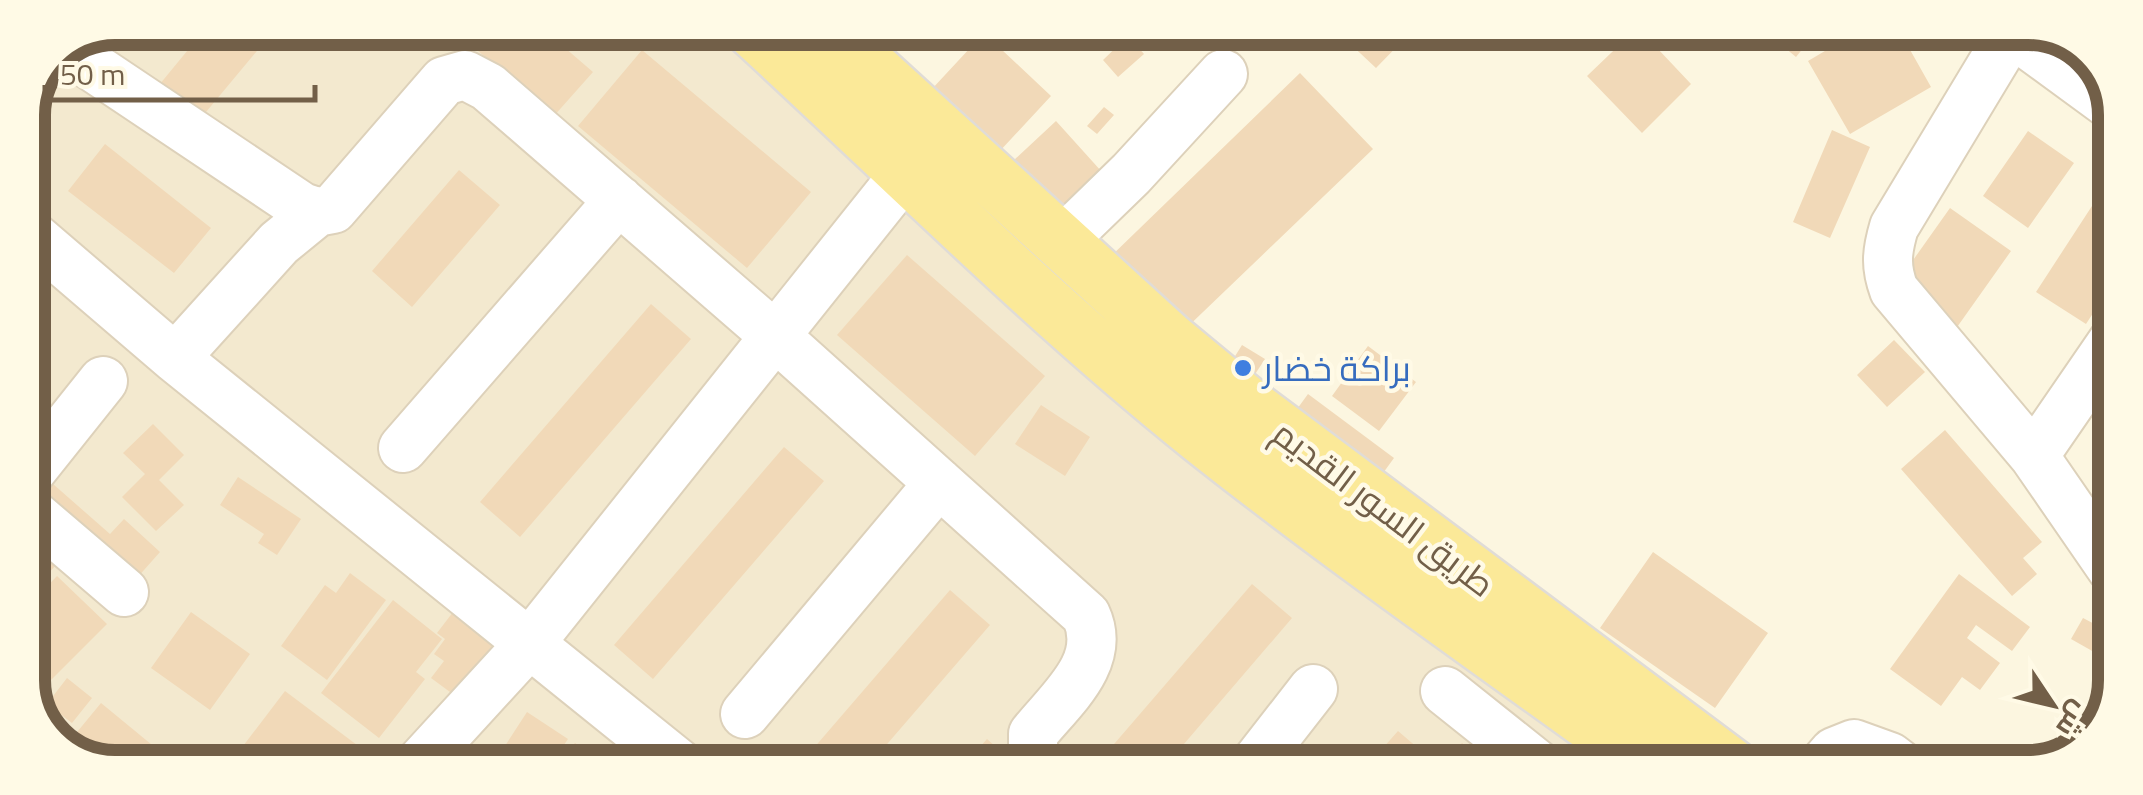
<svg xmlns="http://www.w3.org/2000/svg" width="2143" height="795" font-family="'Titillium Web',Cairo,sans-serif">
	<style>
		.residential { fill: #f3e9cf }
		.building { fill: #f1d9b8 }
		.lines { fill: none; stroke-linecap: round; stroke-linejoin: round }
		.minor-casing { stroke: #ddd1ba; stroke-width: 52 }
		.major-casing { stroke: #e0dcd7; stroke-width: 60 }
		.minor { stroke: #fff; stroke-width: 48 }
		.major { stroke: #fbe998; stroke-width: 55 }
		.shop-dot { fill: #3f7fe0; stroke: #fffae6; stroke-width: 4 }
		.labels { text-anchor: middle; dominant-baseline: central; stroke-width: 9; stroke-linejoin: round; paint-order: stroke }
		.shop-label { font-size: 35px; fill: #366cbe; stroke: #fffae6; text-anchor: start }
		.street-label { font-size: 35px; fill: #725f48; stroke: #fffae6 }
		.rim { fill: none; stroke: #725f48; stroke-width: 12 }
	</style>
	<rect width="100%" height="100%" fill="#fcf6e0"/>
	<path class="residential" d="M116,28L744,29L1661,767L87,763L46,734L28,686V110L54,53Z"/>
	<path class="building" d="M206,28H276L196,124L155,90Z
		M452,28L543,29L593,72L553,117Z
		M1353,31H1412L1376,68L1345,39Z
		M1634,31H1641L1691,84L1642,133L1587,76Z
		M1766,32H1816L1796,57Z
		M1857,32H1900L1931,87L1850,134L1808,61Z
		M984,33L1051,96L985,167L918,104Z
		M1128,36L1144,54L1118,77L1103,60Z
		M642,50L811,192L747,268L578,126Z
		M1300,73L1373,149L1178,336L1106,261Z
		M1104,107L1114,115L1097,134L1087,126Z
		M1056,121L1102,172L1059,210L1014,160Z
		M1832,130L1870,147L1830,238L1793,222Z
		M2028,131L2074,163L2028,228L1983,196Z
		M105,144L211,228L174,273L68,191Z
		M459,170L500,205L412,307L372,271Z
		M2105,186L2115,192L2114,281L2086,324L2036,292Z
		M1950,208L2011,251L1955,330L1894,287Z
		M907,255L1045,376L975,456L837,335Z
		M651,304L691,339L520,537L480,502Z
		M1894,340L1925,372L1887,407L1857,375Z
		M28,342L41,350L28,370Z
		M1242,345L1265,359L1244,391L1222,377Z
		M1368,346L1416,382L1379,431L1332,396Z
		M1308,394L1394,458L1378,480L1292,416Z
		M1041,405L1090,437L1065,476L1015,444Z
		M153,424L184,455L159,480L184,505L156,531L122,497L145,474L123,453Z
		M1945,430L2042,542L2023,558L2037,574L2012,596L1901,469Z
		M784,447L824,481L653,679L614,645Z
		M238,477L301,519L277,555L258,543L264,534L220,505Z
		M53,484L110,534L124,519L160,552L128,588L99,562L79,585L56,565L45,577L28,562L43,544L28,513Z
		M1653,552L1768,633L1715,708L1600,628Z
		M350,573L386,600L327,680L281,646L325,585L336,593Z
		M1959,574L2030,627L2012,651L1976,625L1967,638L2000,663L1980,690L1962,677L1941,706L1890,669Z
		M57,576L107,624L51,680L28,657V606Z
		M1252,584L1292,618L1166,765H1096Z
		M950,590L990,625L869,765L800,764Z
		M463,599L518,641L469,706L431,678L444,661L434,654L445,639L437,633Z
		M393,600L442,639L416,672L425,679L379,738L321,693Z
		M191,612L250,654L210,710L151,668Z
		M2083,618L2106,630L2094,652L2071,639Z
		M67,678L92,698L72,723L47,704Z
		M285,691L361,748L349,763H257L240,750Z
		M101,703L174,763H87L46,734L35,706L73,737Z
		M527,712L568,739L551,764H526L503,749Z
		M1398,731L1439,766H1367Z
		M987,739L1016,765H964Z
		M575,743L602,764H566L561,760Z
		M1462,743L1488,766H1441Z
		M385,746L408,763H372Z"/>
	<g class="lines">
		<defs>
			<path id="minor" d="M2011,32L2115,108
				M2011,33L1894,227C1887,251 1885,266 1894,290L2034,456L2112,569
				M66,49L302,207L317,212L333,209L444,81L465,75L488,87L774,335L1086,615C1108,662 1060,700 1033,734V754L1039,765
				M28,232L175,358L679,764
				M1062,241L1131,174L1223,74
				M175,358L279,243L317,212
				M403,448L619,200
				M2034,456L2113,341
				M28,475L103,381
				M28,510L124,592
				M1445,691L1539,766
				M745,714L939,483
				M420,763L530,643L907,171
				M1253,766L1313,689
				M1821,767L1834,752L1854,744L1890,757L1903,767"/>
			<path id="major" d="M752,29C900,165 1043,309 1200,435C1346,551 1500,657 1651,767
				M828,29L1169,340L1255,411L1732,767"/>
		</defs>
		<use href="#minor" class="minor-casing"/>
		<use href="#major" class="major-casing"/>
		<use href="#minor" class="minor"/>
		<use href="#major" class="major"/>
	</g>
	<circle class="shop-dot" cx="1243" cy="368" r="10"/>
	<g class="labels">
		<g class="shop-label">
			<text x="1263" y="368">براكة خضار</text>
		</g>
		<g class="street-label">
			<text transform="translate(1384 508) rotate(37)">طريق السور القديم</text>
		</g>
	</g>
	<path d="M0 0H2143V795H0ZM115 45H2028A70 70 0 0 1 2098 115V680A70 70 0 0 1 2028 750H115A70 70 0 0 1 45 680V115A70 70 0 0 1 115 45Z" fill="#fffae6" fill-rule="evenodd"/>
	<path class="rim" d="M115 45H2028A70 70 0 0 1 2098 115V680A70 70 0 0 1 2028 750H115A70 70 0 0 1 45 680V115A70 70 0 0 1 115 45Z"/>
	<g transform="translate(2053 705) rotate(125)" stroke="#fffae6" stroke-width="8" paint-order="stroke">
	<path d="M0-8L18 38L0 25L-18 38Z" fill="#725f48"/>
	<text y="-15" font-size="28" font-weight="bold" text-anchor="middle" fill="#725f48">ش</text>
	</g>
	<path d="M45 85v15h270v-15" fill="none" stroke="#725f48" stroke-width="5"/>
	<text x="60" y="85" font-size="30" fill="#725f48" stroke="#fffae6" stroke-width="8" paint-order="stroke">50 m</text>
</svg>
